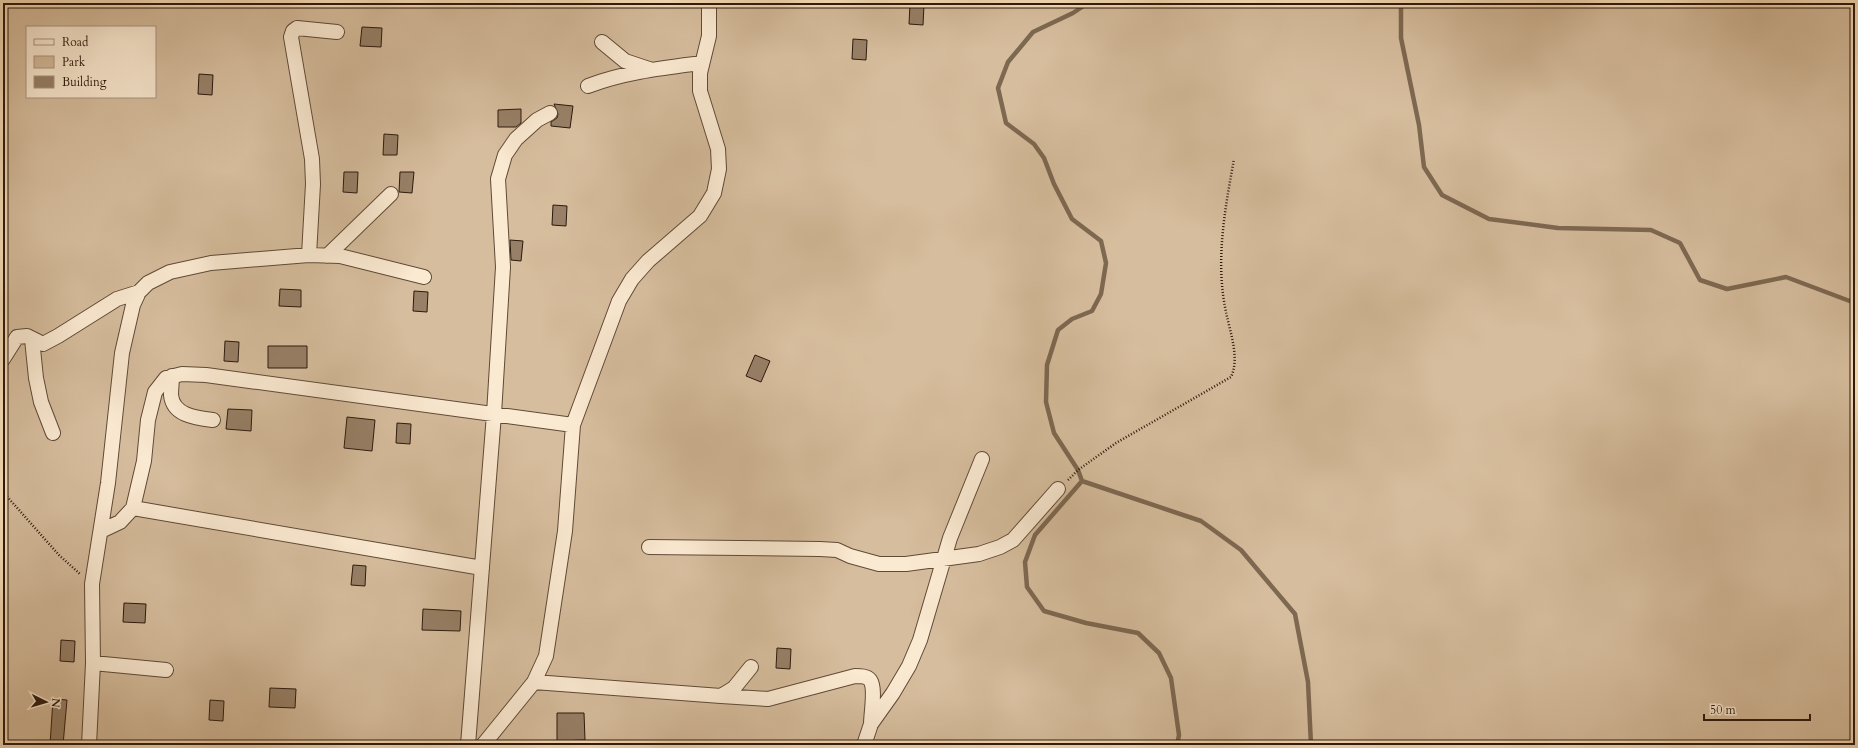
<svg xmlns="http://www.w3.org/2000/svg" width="1858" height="748" font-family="Cardo,serif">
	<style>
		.green { fill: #d6bd9d; stroke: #816b55; fill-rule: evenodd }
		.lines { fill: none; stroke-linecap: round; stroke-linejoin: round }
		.stream { stroke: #7d6851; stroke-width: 4.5 }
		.building { fill: #978067; stroke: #2c190d }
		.minor-casing { stroke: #5f4a38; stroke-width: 16 }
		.path { stroke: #2c190d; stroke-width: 2.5; stroke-dasharray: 1 2; stroke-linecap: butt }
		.minor { stroke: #fbead2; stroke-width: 14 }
	</style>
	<rect width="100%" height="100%" fill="#f9dfba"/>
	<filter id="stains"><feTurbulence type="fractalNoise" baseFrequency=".005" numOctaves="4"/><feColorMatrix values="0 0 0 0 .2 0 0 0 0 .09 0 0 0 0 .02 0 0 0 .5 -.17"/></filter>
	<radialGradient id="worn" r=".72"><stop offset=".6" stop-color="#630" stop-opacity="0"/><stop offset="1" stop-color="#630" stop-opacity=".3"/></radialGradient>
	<path class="green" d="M3,3H1855V745H3ZM27,27H155V97H27Z"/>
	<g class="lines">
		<path class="stream" d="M1401,3V38L1419,125L1424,167L1442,195L1489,219L1558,228L1651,230L1680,243L1700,280L1727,289L1786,277L1855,303
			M1082,481L1078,470L1054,433L1046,402L1047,365L1058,330L1072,319L1092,311L1101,294L1106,263L1101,241L1072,219L1054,184L1044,158L1034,144L1006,123L998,88L1008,62L1033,32L1073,13L1088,3
			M1082,481L1201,521L1241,550L1295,614L1308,682L1311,745
			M1082,481L1035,535L1025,562L1027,587L1044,611L1086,623L1138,633L1159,653L1171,678L1179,735L1177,745"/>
	</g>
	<path class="building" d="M910,4L924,5L923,25L909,24Z
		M362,27L382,28L381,47L360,46Z
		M853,39L867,40L866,60L852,59Z
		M199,74L213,75L212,95L198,94Z
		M554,104L573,106L570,128L551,126V122L557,118L558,114Z
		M521,109V123L516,127H498V110Z
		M384,134L398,135L397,155H383Z
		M344,172H358L357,193L343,192Z
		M400,172H414L412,193L399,192Z
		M553,205L567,206L566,226L552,225Z
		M510,240L523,241L521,261L511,260Z
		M280,289L301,290V307L279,306Z
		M414,291L428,292L427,312L413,311Z
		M225,341L239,342L238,362L224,361Z
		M268,346H307V368H268Z
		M755,355L770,361L761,382L746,376Z
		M228,409L252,410L251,431L226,429Z
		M347,417L375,420L372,451L344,448Z
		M397,423L411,424L410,444L396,443Z
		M353,565L366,566L365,586L351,585Z
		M124,603L146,604L145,623L123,622Z
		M423,609L461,611L460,631L422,630Z
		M61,640L75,641L74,662L60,661Z
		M777,648L791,649L790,669L776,668Z
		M270,688L296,689L295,708L269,707Z
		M53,699L67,700L63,745H50Z
		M210,700L224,701L223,721L209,720Z
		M557,713H584L585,740L557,741Z"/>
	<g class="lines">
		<defs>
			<path id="minor" d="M602,42L625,61L649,69
				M588,86C625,72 663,68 702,63
				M309,255L313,184L312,159L291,37L293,31L297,28L337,32
				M327,256L391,194
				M32,339L36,378L41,402L53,433
				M3,359L17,337L27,336L43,344L58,336L117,299L139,292
				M172,376C172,382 171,389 171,395C173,416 197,418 213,420
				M133,508L482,568
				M101,531L120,522L133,508L144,461L148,420L155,392L166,378L182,374L206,375L573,425
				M649,547L820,549L837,550L850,556L879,564H906L979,554L1000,547L1013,540L1058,489
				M93,663L166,670
				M534,682L721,696L734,688L751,667
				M721,696L768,699L855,676C860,676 867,676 870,680C876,688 871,713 871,724
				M89,745L93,663L92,584L108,483L122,353L133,305L139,292L148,283L170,272L211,263L309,255L340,256L424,277
				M468,745L494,414L503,267L498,179L505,155L516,139L537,120L550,113
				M483,745L534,682L546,656L565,531L573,425L619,301L632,279L648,261L700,216L714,193L719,169L718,149L700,91V73L709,36V3
				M864,745L871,724L893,693L909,666L920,640L950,538L982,459"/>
		</defs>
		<use href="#minor" class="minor-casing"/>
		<path class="path" d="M1068,480L1078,470L1116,443L1231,377C1240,358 1230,332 1226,312C1215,261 1225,209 1234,159
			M3,492L59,555L80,574"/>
		<use href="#minor" class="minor"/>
	</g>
	<rect width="1858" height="748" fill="none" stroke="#f9dfba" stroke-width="16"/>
	<rect x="4" y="4" width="1850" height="740" fill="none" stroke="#2c190d" stroke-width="2"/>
	<rect x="8" y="8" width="1842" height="732" fill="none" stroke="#2c190d"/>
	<rect x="26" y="26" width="130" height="72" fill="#fbead2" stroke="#a89683"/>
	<rect x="34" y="39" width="20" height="6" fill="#fbead2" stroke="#a89683"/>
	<text x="62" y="46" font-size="12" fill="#2c190d">Road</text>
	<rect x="34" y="56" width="20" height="12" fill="#d6bd9d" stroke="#a89683"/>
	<text x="62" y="66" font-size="12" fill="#2c190d">Park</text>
	<rect x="34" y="76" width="20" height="12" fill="#978067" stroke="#a89683"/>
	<text x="62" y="86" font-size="12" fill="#2c190d">Building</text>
	<g transform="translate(46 702) rotate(95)" stroke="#fbead2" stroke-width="3" paint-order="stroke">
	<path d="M0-3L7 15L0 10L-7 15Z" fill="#2c190d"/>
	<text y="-6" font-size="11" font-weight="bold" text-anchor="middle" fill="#2c190d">N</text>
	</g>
	<path d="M1704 714v6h106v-6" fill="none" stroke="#2c190d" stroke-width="2"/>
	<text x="1710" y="714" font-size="12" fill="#2c190d" stroke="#fbead2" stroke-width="3" paint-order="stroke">50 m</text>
	<rect width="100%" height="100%" filter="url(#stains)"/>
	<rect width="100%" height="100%" fill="url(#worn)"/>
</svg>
